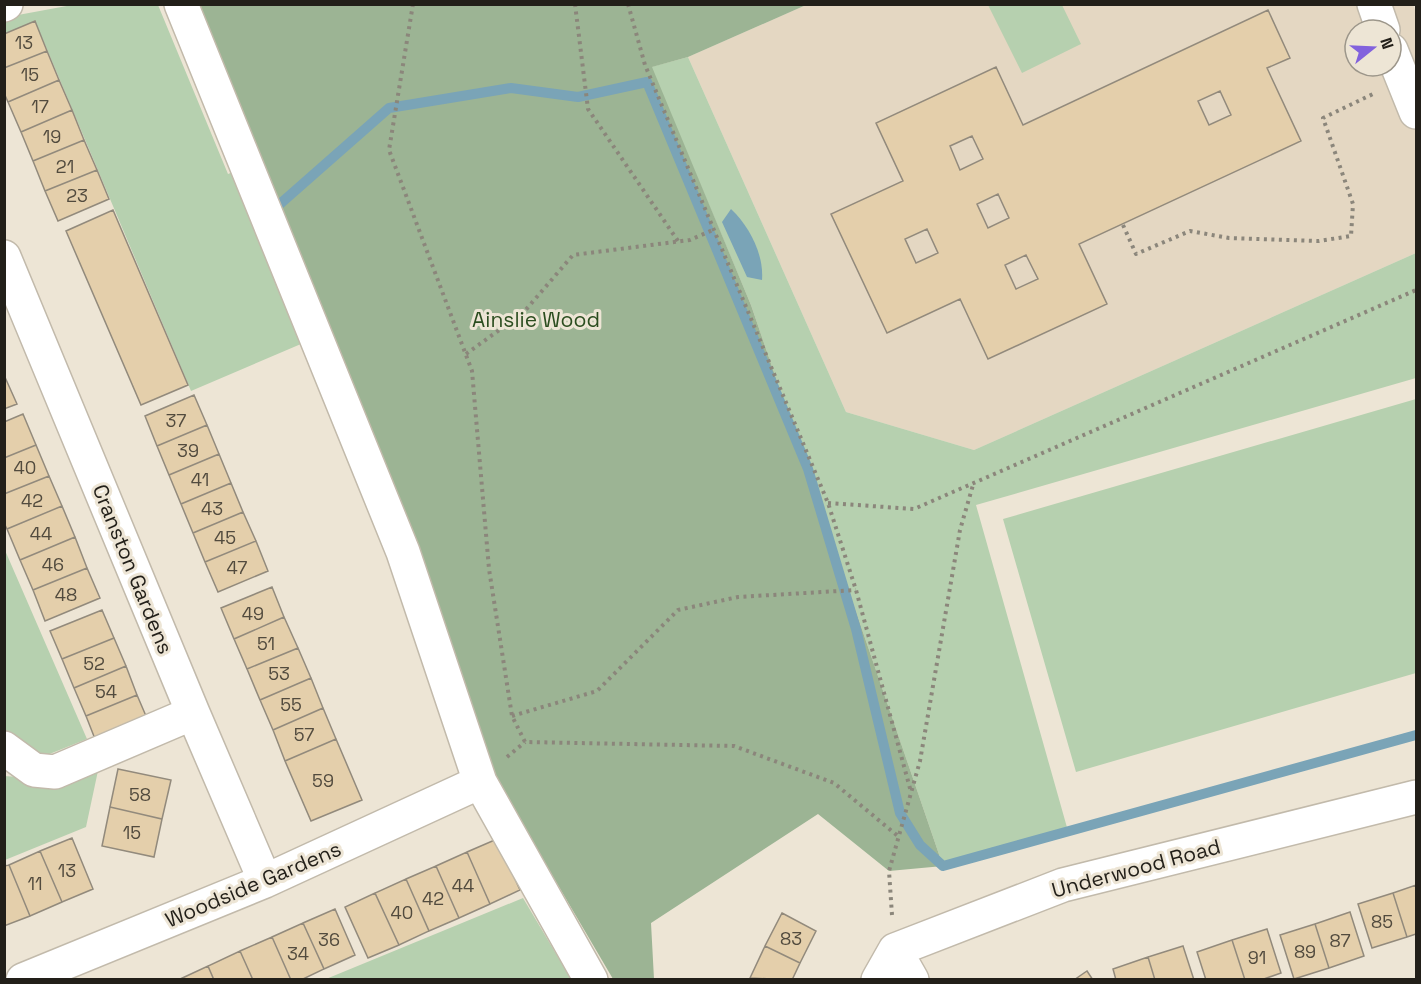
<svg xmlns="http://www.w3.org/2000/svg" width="1421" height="984" font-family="'Space Grotesk',sans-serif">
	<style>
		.built { fill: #e4d7c2; fill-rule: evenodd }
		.green { fill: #b6d0af }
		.forest { fill: #9cb494 }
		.water { fill: #7aa4b7 }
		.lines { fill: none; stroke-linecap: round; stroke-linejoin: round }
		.stream { stroke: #7aa4b7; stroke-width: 10 }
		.building { fill: #e4cfab; stroke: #928a7c; stroke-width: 1.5; fill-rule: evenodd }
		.minor-casing { stroke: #c2baab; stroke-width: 36 }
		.path { stroke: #8b867b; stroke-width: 4; stroke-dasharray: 3 4.5; stroke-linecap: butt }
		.minor { stroke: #fff; stroke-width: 33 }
		.labels { text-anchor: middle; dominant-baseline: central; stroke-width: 6; stroke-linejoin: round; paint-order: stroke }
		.number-label { font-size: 18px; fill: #524b3e }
		.park-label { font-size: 21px; fill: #2b4d1f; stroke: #ede5d5 }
		.street-label { font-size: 21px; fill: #221f19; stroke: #ede5d5 }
	</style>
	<rect width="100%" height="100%" fill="#ede5d5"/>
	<path class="built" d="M806,5H1413L1416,12V253L974,450L846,412L688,57ZM1355,30H1391V66H1355Z"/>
	<path class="green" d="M72,5H158L228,174L238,170L308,341L191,391L35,21L5,34V17L16,12L18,15Z
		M988,5H1062L1081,44L1022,73Z
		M688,57L846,412L974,450L1416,253V378L976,505L1068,831L943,866L751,305L651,67Z
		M1416,399V673L1076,772L1003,519Z
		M4,548L87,739L42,757L5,734Z
		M99,766L86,827L5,860L4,776L34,778Z
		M523,898L571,979H326Z"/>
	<path class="forest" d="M187,5H806L688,57L652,67L751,305L943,866L889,871L818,814L651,923L654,979H613L488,766Z"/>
	<path class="water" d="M731,209C750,227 764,255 762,280L747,277L722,222Z"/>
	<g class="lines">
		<path class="stream" d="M272,211L389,108L511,88L578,97L647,82L808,469L856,629L900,813L920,845L943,866L1416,735"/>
	</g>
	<path class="building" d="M1268,10L1290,58L1267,68L1301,141L1079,244L1107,304L988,359L960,299L887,333L831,214L903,181L876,123L996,67L1023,125ZM1220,91L1231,115L1209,125L1198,101ZM972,136L983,159L960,170L950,146ZM998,194L1009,218L988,228L977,204ZM927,229L938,253L916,263L905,239ZM1026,255L1038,279L1016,289L1005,265Z
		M35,21L47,51L4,68V34Z
		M47,51L59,80L8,102L4,93V68Z
		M59,80L72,110L21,132L8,102Z
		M72,110L84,140L33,161L21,132Z
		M84,140L97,170L45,191L33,161Z
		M97,170L109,199L58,221L45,191Z
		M113,210L188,385L141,405L66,231Z
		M4,375L17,404L4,409Z
		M194,395L207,425L157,446L145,416Z
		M23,414L36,445L4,458V422Z
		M207,425L219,454L169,475L157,446Z
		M36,445L49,476L4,494V458Z
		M219,454L231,483L181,504L169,475Z
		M49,476L62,506L7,529L4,523V494Z
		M231,483L243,512L193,533L181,504Z
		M62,506L75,537L20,560L7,529Z
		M243,512L256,541L205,562L193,533Z
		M75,537L87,568L33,590L20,560Z
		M256,541L268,571L218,592L205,562Z
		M87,568L100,598L45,621L33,590Z
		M272,587L284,617L234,639L221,608Z
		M102,610L114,638L62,659L50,631Z
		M284,617L298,648L247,669L234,639Z
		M114,638L126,666L74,688L62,659Z
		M298,648L311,678L260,700L247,669Z
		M126,666L137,695L86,716L74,688Z
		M311,678L323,708L273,730L260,700Z
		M137,695L149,723L97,744L86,716Z
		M323,708L336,739L285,761L273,730Z
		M336,739L362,800L311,821L285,761Z
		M118,769L171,780L162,819L110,807Z
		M110,807L162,819L154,857L102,846Z
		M72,838L93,889L62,902L40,851Z
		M497,839L520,890L490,904L467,852Z
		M40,851L62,902L30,916L9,865Z
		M467,852L490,904L459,918L436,866Z
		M9,865L30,916L4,926V866Z
		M436,866L459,918L429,931L406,879Z
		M406,879L429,931L399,945L375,893Z
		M1416,885V934L1407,937L1393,893Z
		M375,893L399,945L368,958L345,907Z
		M1393,893L1407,937L1372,948L1358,904Z
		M335,909L355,955L324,969L303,923Z
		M1350,912L1364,956L1329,968L1315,924Z
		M782,913L816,931L800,963L765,946Z
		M303,923L324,969L301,980H291L272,937Z
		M1315,924L1329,968L1294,979L1280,935Z
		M1267,929L1281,973L1261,980H1245L1232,940Z
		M272,937L291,980H253L240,951Z
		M1232,940L1245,980H1206L1197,952Z
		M765,946L800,963L792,980L750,978Z
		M1183,946L1194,980H1155L1148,957Z
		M240,951L253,980H214L208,966Z
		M1148,957L1155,980H1116L1113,969Z
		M208,966L214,980H178Z
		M1087,971L1093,980H1074Z"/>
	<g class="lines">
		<defs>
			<path id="minor" d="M181,4L403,552L480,782L591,980
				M1374,4L1383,30
				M4,5L6,4
				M1391,50L1416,112
				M4,257L193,713L265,881
				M4,748L34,770L55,772L193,713
				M895,950L912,980
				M23,980L265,881L480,782
				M878,980L895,950L1063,885L1416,797"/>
		</defs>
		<use href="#minor" class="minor-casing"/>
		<path class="path" d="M413,4L389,150L472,371L489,569L512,716L525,742L734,746L834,783L899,837
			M575,4L588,109L678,241
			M628,4L645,65L828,503L856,590L911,792
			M1123,225L1136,254L1190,231L1229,238L1319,241L1351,236L1353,204L1323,118L1373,94
			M466,354L523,313L573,255L690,240L715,229
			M828,503L914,509L1416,290
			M512,716L597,691L678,610L738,597L856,590
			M507,757L525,742
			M892,915L889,871L920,761L960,530L973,485"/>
		<use href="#minor" class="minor"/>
	</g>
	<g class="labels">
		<g class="number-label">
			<text x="24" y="42">13</text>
			<text x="30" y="74">15</text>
			<text x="40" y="106">17</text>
			<text x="52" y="136">19</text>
			<text x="65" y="166">21</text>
			<text x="77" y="195">23</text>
			<text x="176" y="420">37</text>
			<text x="188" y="450">39</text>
			<text x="25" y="467">40</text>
			<text x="200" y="479">41</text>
			<text x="32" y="500">42</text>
			<text x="212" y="508">43</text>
			<text x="41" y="533">44</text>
			<text x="225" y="537">45</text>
			<text x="53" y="564">46</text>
			<text x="237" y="567">47</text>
			<text x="66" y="594">48</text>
			<text x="253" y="613">49</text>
			<text x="266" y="643">51</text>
			<text x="94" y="663">52</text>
			<text x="279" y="673">53</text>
			<text x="106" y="691">54</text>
			<text x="291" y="704">55</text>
			<text x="304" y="734">57</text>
			<text x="323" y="780">59</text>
			<text x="140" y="794">58</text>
			<text x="132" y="832">15</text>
			<text x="67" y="870">13</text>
			<text x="35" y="883">11</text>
			<text x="463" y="885">44</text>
			<text x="433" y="898">42</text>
			<text x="402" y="912">40</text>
			<text x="1382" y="921">85</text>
			<text x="791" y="938">83</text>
			<text x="329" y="939">36</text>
			<text x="1340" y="940">87</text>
			<text x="1305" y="951">89</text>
			<text x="298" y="953">34</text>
			<text x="1257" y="957">91</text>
		</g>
		<g class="park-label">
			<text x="536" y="319">Ainslie Wood</text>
		</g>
		<g class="street-label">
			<text transform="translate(133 569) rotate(68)">Cranston Gardens</text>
			<text transform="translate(1136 868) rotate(-15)">Underwood Road</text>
			<text transform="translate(253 884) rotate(-23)">Woodside Gardens</text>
		</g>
	</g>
	<rect width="1421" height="984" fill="none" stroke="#221f19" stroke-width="12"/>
	<g transform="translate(1373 48) rotate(72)"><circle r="28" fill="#ede5d5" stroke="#9c968a" stroke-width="1.5"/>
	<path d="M0-4.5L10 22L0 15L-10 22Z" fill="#8262dd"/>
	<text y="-9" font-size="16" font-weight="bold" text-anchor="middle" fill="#221f19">N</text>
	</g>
</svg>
